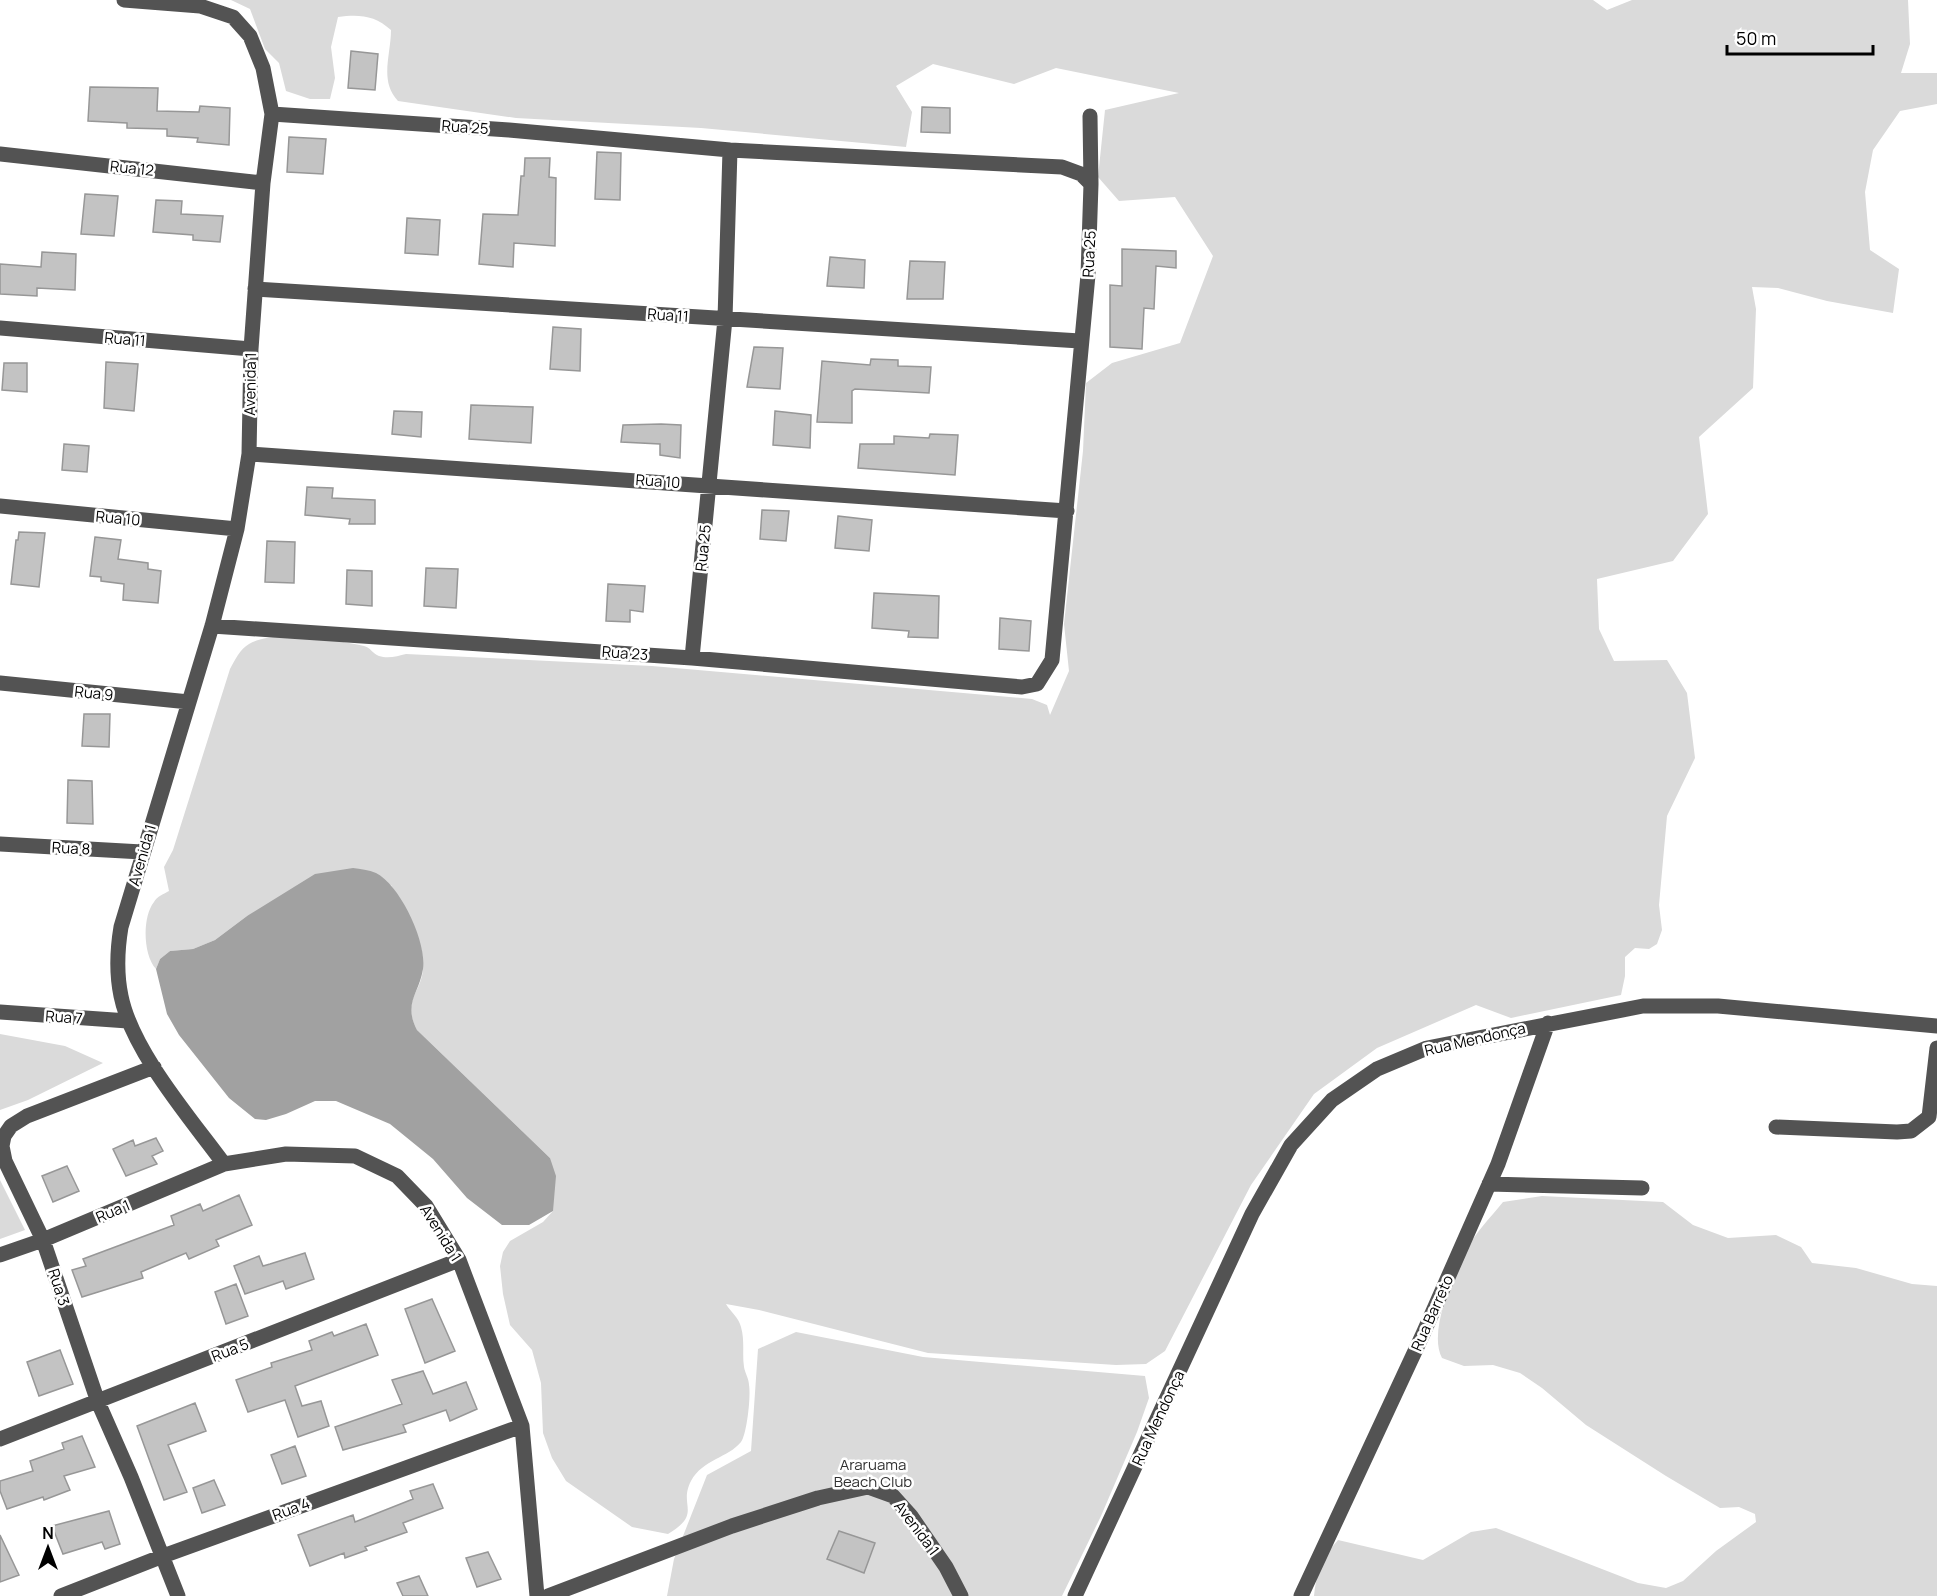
<svg xmlns="http://www.w3.org/2000/svg" width="1937" height="1596" font-family="Manrope,sans-serif">
	<style>
		.green { fill: #dadada }
		.water { fill: #a1a1a1 }
		.building { fill: #c3c3c3; stroke: #979797; stroke-width: 1.5 }
		.lines { fill: none; stroke-linecap: round; stroke-linejoin: round }
		.minor { stroke: #535353; stroke-width: 15 }
		.labels { text-anchor: middle; dominant-baseline: central; stroke-width: 5; stroke-linejoin: round; paint-order: stroke }
		.street-label { font-size: 15px; fill: #000; stroke: #fff }
		.park-label { font-size: 15px; fill: #313131; stroke: #fff }
	</style>
	<rect width="100%" height="100%" fill="#fff"/>
	<path class="green" d="M231,0H1593L1607,10L1632,0H1908L1910,44L1901,73H1937V104L1900,111L1873,150L1865,192L1870,250L1899,269L1893,313L1827,301L1778,288L1752,287L1756,309L1753,388L1699,437L1708,514L1673,561L1597,579L1599,629L1614,661L1667,660L1687,693L1695,758L1667,816L1659,905L1662,930L1657,944L1649,949L1635,948L1625,957V976L1621,995L1511,1018L1476,1005L1377,1048L1314,1094L1251,1185L1165,1351L1146,1364L1116,1365L928,1353L759,1310L726,1304C730,1311 739,1318 741,1327C745,1341 742,1354 744,1367C745,1373 749,1379 749,1385C751,1395 747,1434 741,1442C728,1458 703,1459 691,1481C678,1506 703,1513 668,1534L632,1527L566,1481L552,1458L543,1433L541,1383L532,1350L510,1325L503,1294L500,1266L503,1252L510,1241L543,1222L553,1211L550,1158L417,1030C401,1000 422,993 423,968C424,938 406,909 391,885L247,916L215,940L193,949L170,951L160,959L156,969C143,955 142,917 154,902C157,896 164,894 169,891L164,867L173,850L230,669C235,660 240,649 249,644C272,629 338,640 364,646C370,647 373,654 379,656C388,659 398,656 406,654L652,666L1032,699L1047,705L1050,715L1069,671L1064,624L1083,451L1086,383L1112,363L1180,343L1213,256L1175,197L1119,201L1098,177L1105,110L1179,93L1056,68L1014,84L933,64L896,86L912,112L906,147L701,128L516,118L398,101C379,81 391,55 391,30C375,15 358,14 338,17L331,47L335,78L330,99H310L286,91L279,63L265,49L250,9Z
		M0,1034L65,1046L103,1063L28,1100L0,1110Z
		M0,1180L25,1230L0,1239Z
		M1542,1196L1663,1202L1693,1225L1728,1238L1776,1235L1801,1247L1812,1263L1856,1268L1912,1284L1937,1286V1596H1314C1316,1573 1323,1557 1338,1540L1423,1560L1471,1532L1496,1528L1638,1583L1666,1588L1683,1581L1716,1551L1756,1522L1755,1514L1739,1507L1720,1508L1666,1476L1586,1425L1542,1388L1520,1373L1493,1365L1464,1366L1442,1358C1428,1332 1453,1276 1466,1251C1475,1233 1490,1218 1503,1202Z
		M796,1332L923,1357L1145,1376L1149,1398L1137,1432L1101,1516L1062,1596H667L674,1559L707,1475L751,1451L758,1349Z"/>
	<path class="water" d="M353,868C360,869 369,870 376,873C400,885 427,942 423,969C419,994 403,1003 417,1030L550,1158L556,1176L553,1211L529,1225H502L467,1198L433,1159L390,1124L336,1101H315L286,1114L266,1120L255,1119L229,1098L179,1035L167,1014L156,969L160,959L170,951L193,949L215,940L247,916L315,874Z"/>
	<path class="building" d="M351,51L378,54L375,90L348,88Z
		M90,87L158,88L157,111L199,112L200,106L230,108L229,145L197,142L198,138L167,136V129L127,128V123L88,121Z
		M922,107L950,108V133L921,132Z
		M289,137L326,139L323,174L287,172Z
		M597,152L621,153L620,200L595,199Z
		M525,158H550L549,177L556,178L555,246L514,243L513,267L479,264L483,214L518,215L521,176H524Z
		M85,194L118,196L114,236L81,234Z
		M156,200L182,201L181,214L223,216L220,242L193,240V235L153,232Z
		M407,218L440,220L438,255L405,253Z
		M1122,249L1176,251V268L1156,266L1154,309L1144,308L1142,349L1110,347V285L1122,286Z
		M42,252L76,254L75,290L37,288V296L0,294V264L41,267Z
		M830,257L865,260L864,288L827,286Z
		M910,261L945,262L943,299H907Z
		M553,327L581,329L580,371L550,369Z
		M754,347L783,348L780,389L747,387Z
		M871,359L898,360V366L931,367L929,393L855,389L852,391V423L817,422L822,361L870,365Z
		M106,362L138,364L134,411L104,408Z
		M4,363H27V392L2,390Z
		M471,405L533,407L531,443L469,439Z
		M394,411L422,412L421,437L392,434Z
		M775,411L811,415L810,448L773,445Z
		M661,424L681,425L680,458L660,455V444L621,442L623,425Z
		M930,434L958,435L955,475L858,468L860,444H894V436L929,438Z
		M64,444L89,446L87,472L62,470Z
		M307,487L333,488L332,498L375,500V524H349L350,519L305,515Z
		M762,510L789,511L786,541L760,539Z
		M838,516L872,520L869,551L835,548Z
		M19,532L45,533L39,587L11,584L16,540H18Z
		M95,537L121,540L118,559L148,563V569L161,571L158,603L123,600L124,584L101,581V577L90,576Z
		M267,541L295,542L294,583L265,582Z
		M426,568L458,569L456,608L424,606Z
		M347,570L372,571V606L346,604Z
		M608,584L645,586L643,612L630,610V622L606,621Z
		M874,593L939,596L938,638L908,637L909,631L872,628Z
		M1000,618L1031,621L1029,651L999,649Z
		M84,714H110L109,747L82,746Z
		M68,780L92,781L93,824L67,823Z
		M156,1138L163,1151L152,1156L157,1164L126,1176L113,1149L133,1140L135,1146Z
		M67,1166L79,1191L53,1202L42,1176Z
		M239,1195L252,1225L216,1240L219,1246L189,1259L186,1253L141,1272L143,1278L82,1297L72,1270L86,1266L83,1259L174,1225L171,1216L200,1204L203,1211Z
		M305,1253L314,1279L286,1289L283,1281L245,1294L234,1266L259,1256L263,1266L270,1264Z
		M236,1284L248,1316L226,1324L215,1292Z
		M432,1299L455,1351L425,1363L405,1309Z
		M366,1324L378,1355L295,1386L302,1406L321,1401L329,1426L298,1437L285,1400L248,1412L236,1380L272,1367L271,1363L312,1350L309,1341L332,1332L334,1336Z
		M60,1350L73,1384L39,1396L27,1362Z
		M423,1371L433,1394L466,1382L477,1409L450,1421L446,1410L403,1425L406,1432L343,1450L335,1427L402,1404L392,1380Z
		M195,1403L206,1431L168,1445L187,1492L164,1500L137,1426Z
		M82,1436L95,1467L64,1476L70,1490L44,1500L43,1497L7,1509L0,1491V1481L33,1471L30,1461L64,1449L62,1443Z
		M295,1446L306,1476L282,1484L271,1455Z
		M214,1480L225,1505L202,1513L193,1488Z
		M433,1484L443,1508L403,1523L407,1532L365,1547L367,1550L345,1558L344,1553L310,1566L298,1535L353,1515L355,1522L413,1499L410,1491Z
		M109,1511L120,1544L105,1549L102,1542L63,1554L52,1526Z
		M839,1531L875,1543L864,1573L827,1559Z
		M0,1535L19,1575L0,1582Z
		M488,1552L501,1579L477,1587L466,1558Z
		M419,1576L428,1596H403L397,1583Z"/>
	<g class="lines">
		<path class="minor" d="M124,0L200,6L233,17L250,36L263,68L272,114L263,183L251,349L249,454L237,529L212,626L121,927C117,951 116,972 121,996C132,1051 191,1119 224,1164L286,1154L355,1156L397,1176L426,1206L459,1260L522,1426L537,1596
			M1090,116L1091,184
			M0,154L263,183
			M255,289L1080,341
			M0,328L251,349
			M249,454L1067,511
			M0,506L237,529
			M212,626L692,658L1022,687L1037,684L1052,660L1088,275L1091,184L1081,174L1062,167L730,150L509,130L272,114
			M692,658L725,319L730,150
			M0,683L189,702
			M0,844L142,852
			M0,1012L128,1021
			M154,1067L27,1116L11,1126L4,1136L2,1146L5,1161L43,1240L98,1402L131,1477L178,1596
			M1776,1127L1897,1132L1911,1131L1929,1117L1937,1048
			M1489,1184L1642,1188
			M0,1255L43,1240L224,1164
			M0,1439L459,1260
			M61,1596L163,1556L522,1426
			M548,1596L732,1526L818,1498L868,1487L893,1496L911,1516L946,1567L961,1596
			M1075,1596L1252,1214L1291,1145L1332,1100L1377,1069L1427,1048L1643,1006H1718L1937,1026
			M1301,1596L1423,1334L1498,1164L1548,1023"/>
	</g>
	<g class="labels">
		<g class="street-label">
			<text transform="translate(465 127) rotate(4)">Rua 25</text>
			<text transform="translate(132 168) rotate(6)">Rua 12</text>
			<text transform="translate(1089 254) rotate(-87)">Rua 25</text>
			<text transform="translate(668 315) rotate(4)">Rua 11</text>
			<text transform="translate(125 339) rotate(5)">Rua 11</text>
			<text transform="translate(250 384) rotate(-89)">Avenida 1</text>
			<text transform="translate(658 481) rotate(4)">Rua 10</text>
			<text transform="translate(118 518) rotate(5)">Rua 10</text>
			<text transform="translate(703 548) rotate(-84)">Rua 25</text>
			<text transform="translate(625 653) rotate(4)">Rua 23</text>
			<text transform="translate(94 693) rotate(6)">Rua 9</text>
			<text transform="translate(71 848) rotate(3)">Rua 8</text>
			<text transform="translate(142 855) rotate(-74)">Avenida 1</text>
			<text transform="translate(64 1017) rotate(4)">Rua 7</text>
			<text transform="translate(1475 1039) rotate(-13)">Rua Mendonça</text>
			<text transform="translate(113 1211) rotate(-23)">Rua 1</text>
			<text transform="translate(441 1233) rotate(58)">Avenida 1</text>
			<text transform="translate(59 1287) rotate(72)">Rua 3</text>
			<text transform="translate(1432 1313) rotate(-66)">Rua Barreto</text>
			<text transform="translate(230 1350) rotate(-21)">Rua 5</text>
			<text transform="translate(1158 1418) rotate(-65)">Rua Mendonça</text>
			<text transform="translate(291 1509) rotate(-20)">Rua 4</text>
			<text transform="translate(917 1528) rotate(53)">Avenida 1</text>
		</g>
		<g class="park-label">
			<text x="873" y="1464">Araruama<tspan x="873" dy="17">Beach Club</tspan></text>
		</g>
	</g>
	<g transform="translate(48 1548)" stroke="#ffffff" stroke-width="4.5" paint-order="stroke">
	<path d="M0-4.5L10 22L0 15L-10 22Z" fill="#000000"/>
	<text y="-9" font-size="16" font-weight="bold" text-anchor="middle" fill="#000000">N</text>
	</g>
	<path d="M1727 45v9h146v-9" fill="none" stroke="#000000" stroke-width="3"/>
	<text x="1736" y="45" font-size="18" fill="#000000" stroke="#ffffff" stroke-width="4.5" paint-order="stroke">50 m</text>
</svg>
